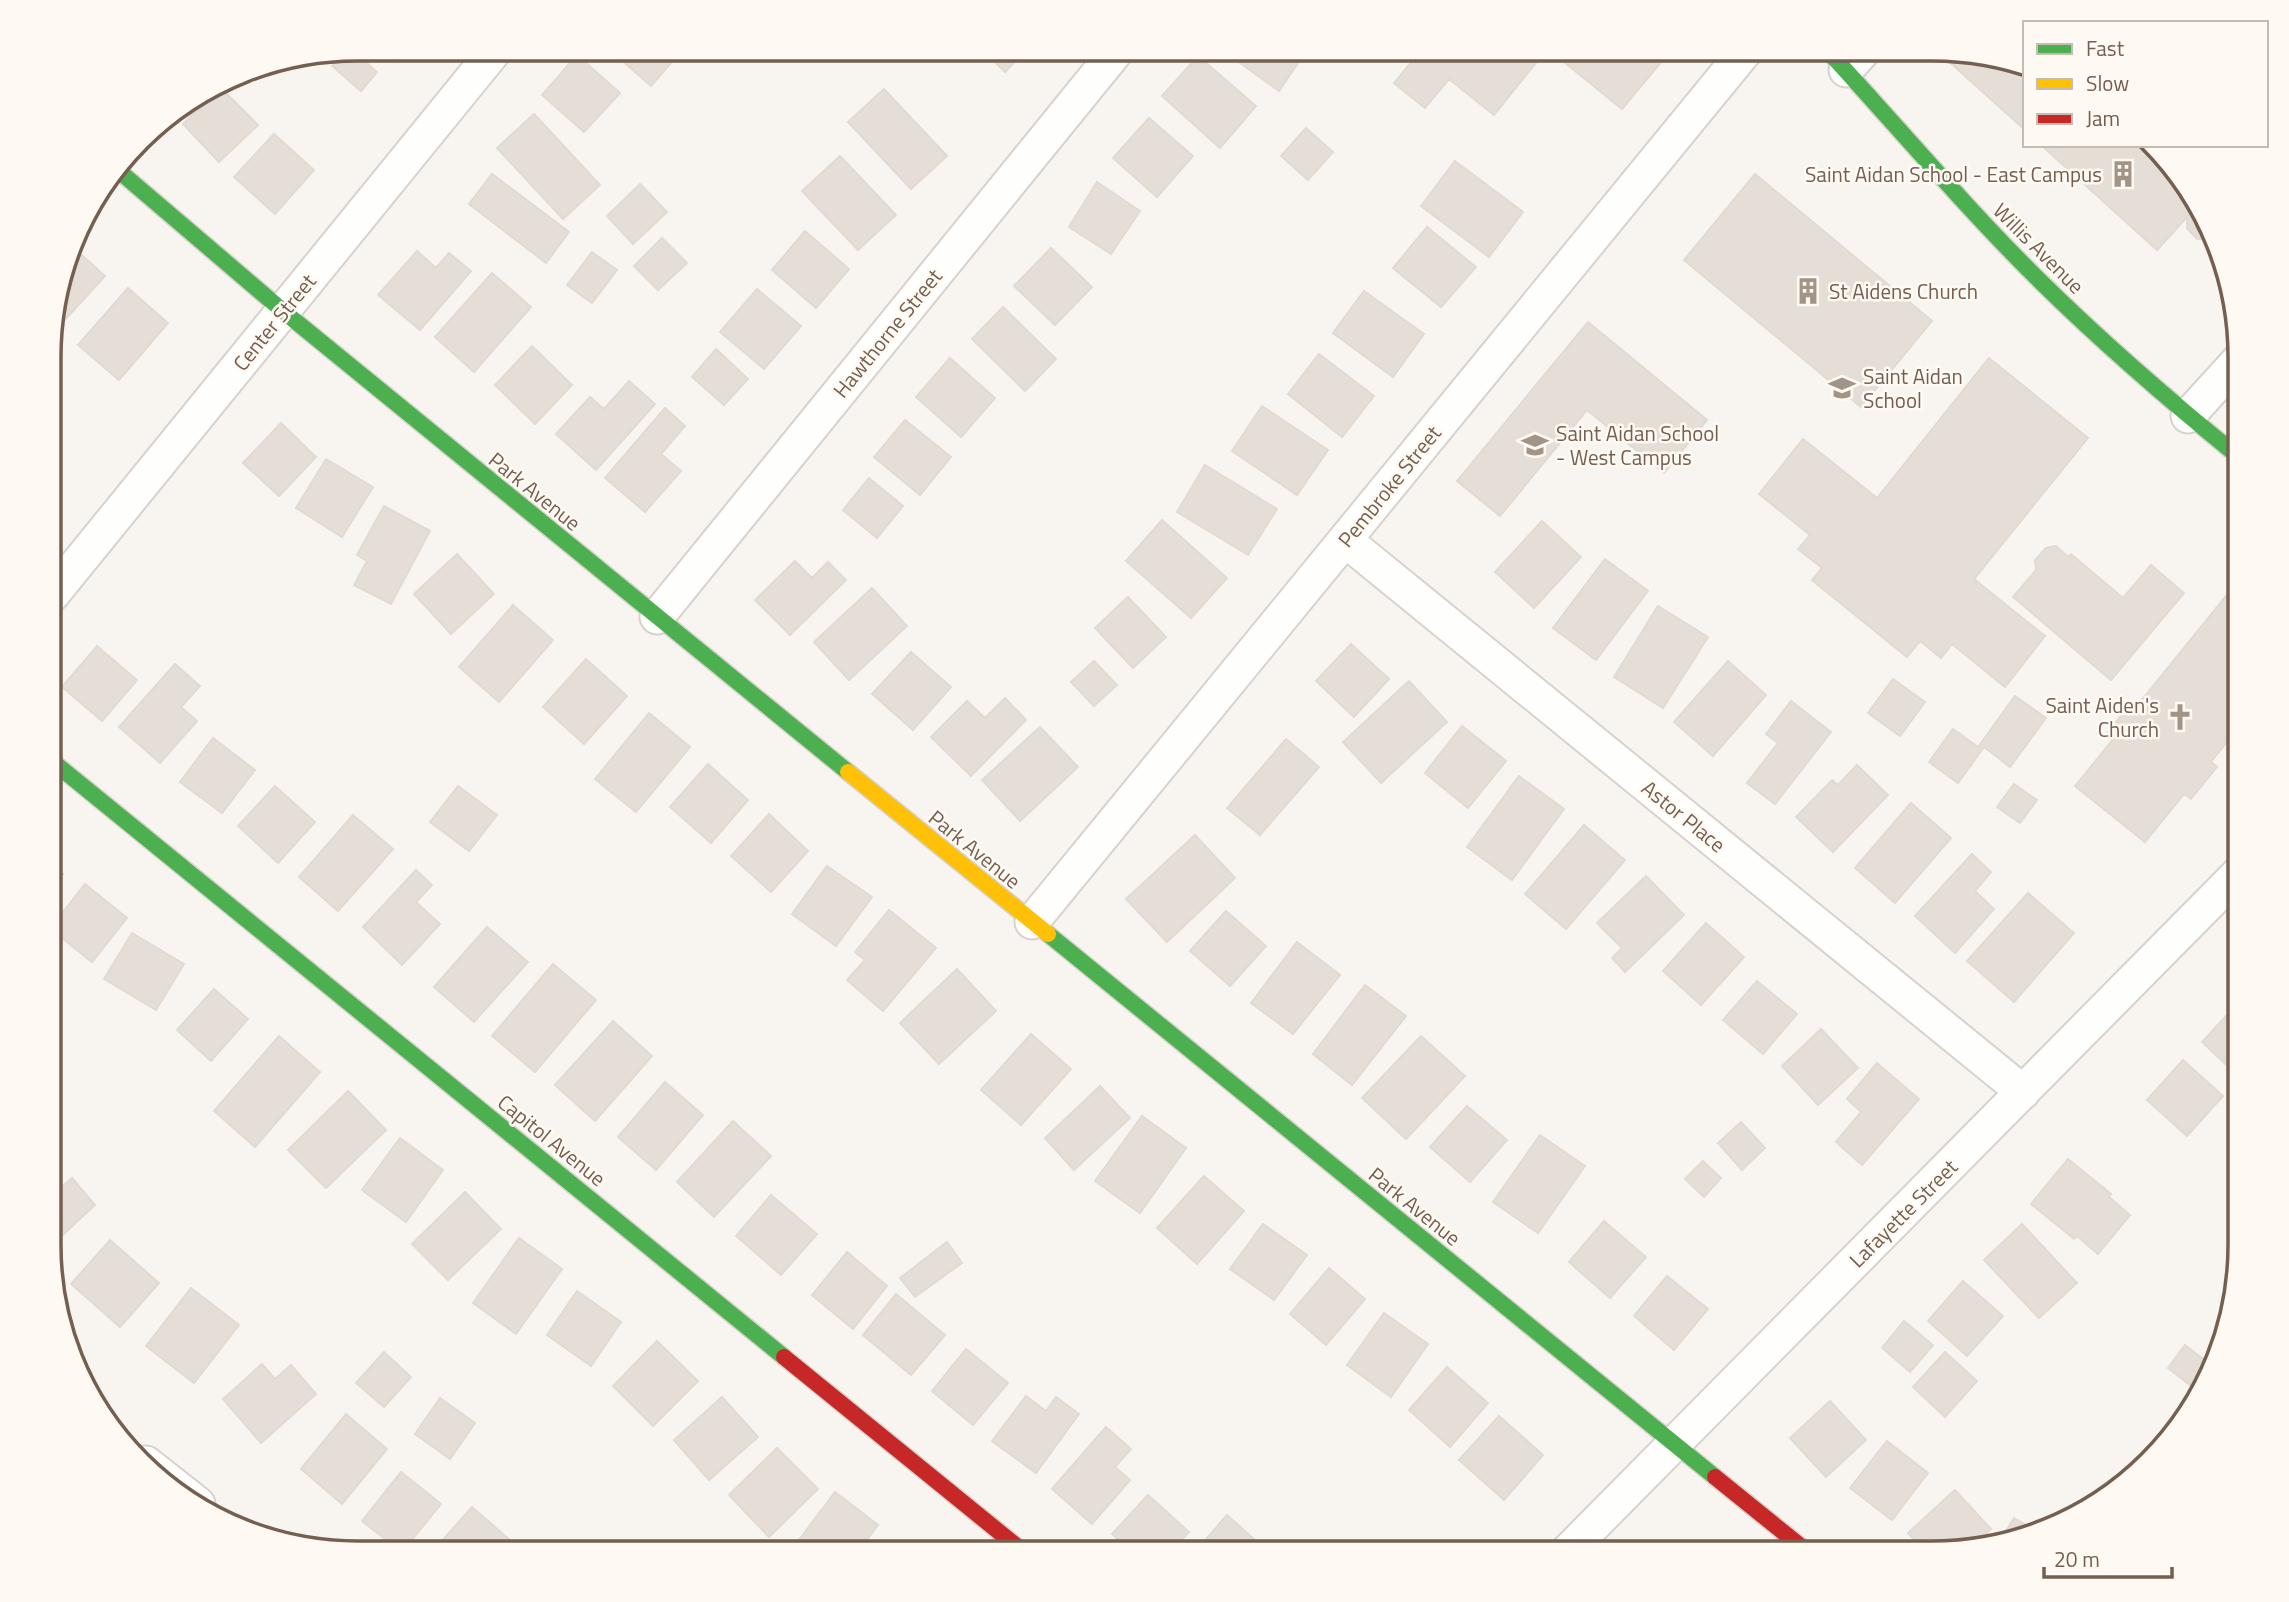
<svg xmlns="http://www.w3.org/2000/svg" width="2289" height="1602" font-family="'Titillium Web',sans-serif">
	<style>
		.building { fill: #e5ded7; stroke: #e1dad2; stroke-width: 2 }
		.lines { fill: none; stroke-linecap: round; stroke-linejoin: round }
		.street-casing { stroke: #d7d2ce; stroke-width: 37 }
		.fast-casing { stroke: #d6d1ca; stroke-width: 19 }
		.slow-casing { stroke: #d6d1ca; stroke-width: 19 }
		.jam-casing { stroke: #d6d1ca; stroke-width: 19 }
		.street { stroke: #fefefd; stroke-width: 33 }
		.fast { stroke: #4caf50; stroke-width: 16 }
		.slow { stroke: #ffc107; stroke-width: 16 }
		.jam { stroke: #c62828; stroke-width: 16 }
		.labels { text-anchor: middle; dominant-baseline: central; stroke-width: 5; stroke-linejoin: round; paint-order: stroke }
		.poi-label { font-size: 21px; fill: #755f50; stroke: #fefaf3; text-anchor: start }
		.street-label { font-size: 21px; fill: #755f50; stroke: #fefaf3 }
		.rim { fill: none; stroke: #755f50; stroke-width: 3.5 }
	</style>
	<rect width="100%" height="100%" fill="#f8f5f0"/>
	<path class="building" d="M376,49H403L392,62Z
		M609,49H683L651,86Z
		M982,49H1027L1005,72Z
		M1221,49H1304L1306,51L1279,91Z
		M1422,49H1547L1494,115L1449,79L1425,108L1394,83Z
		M1548,49L1663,50L1668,54L1622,109Z
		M352,50L377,72L361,91L332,66L344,52Z
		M1936,50H1952L2025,64V130Z
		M577,55L620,93L584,132L542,95Z
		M1198,56L1256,106L1220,148L1162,96Z
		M220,87L258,125L219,162L183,124Z
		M884,89L947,156L911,189L848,122Z
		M534,114L600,185L563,219L497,148Z
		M1149,118L1193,156L1157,197L1113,158Z
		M1306,128L1333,152L1308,180L1281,156Z
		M274,134L314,170L275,214L234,177Z
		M2041,145H2148L2199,203L2209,238L2197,239L2187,228V217L2157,250Z
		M840,156L896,215L858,250L802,191Z
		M1455,161L1523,212L1489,257L1421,206Z
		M492,174L569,232L546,263L469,204Z
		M1755,174L1932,321L1861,407L1684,260Z
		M1097,182L1140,211L1111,254L1069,227Z
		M640,184L667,212L633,244L607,216Z
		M1427,227L1476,267L1441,307L1393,268Z
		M805,231L849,269L816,308L772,270Z
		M662,238L687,263L658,290L634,266Z
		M73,247L105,276L52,334V317Z
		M1051,248L1092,287L1055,325L1014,286Z
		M417,251L436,268L449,253L471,271L420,330L378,295Z
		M592,252L617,270L592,303L567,285Z
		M492,273L531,307L474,372L435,337Z
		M128,288L168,323L119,380L78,345Z
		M757,289L801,326L764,369L720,332Z
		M1364,291L1424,334L1393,377L1333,333Z
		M1003,307L1056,359L1025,391L972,339Z
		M1588,322L1707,420L1664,473L1587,410L1500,516L1457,481Z
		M532,346L572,385L535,424L495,385Z
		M716,349L748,379L724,405L692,377Z
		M1319,354L1374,396L1342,437L1288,394Z
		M950,358L995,398L961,437L916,397Z
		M1989,358L2088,438L1974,579L2045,636L2005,687L1952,644L1941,658L1920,641L1907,657L1812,580L1822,568L1798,549L1810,535L1759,494L1803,439L1877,498Z
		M629,381L655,404L596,470L556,434L590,397L604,409Z
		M1262,406L1328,450L1297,495L1232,451Z
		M665,408L685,426L661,454L681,471L645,512L605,478Z
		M905,420L951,457L920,495L874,457Z
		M281,423L316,457L279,496L243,463Z
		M326,459L373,487L342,537L296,508Z
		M1205,465L1277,509L1248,555L1177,512Z
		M869,478L903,506L877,538L843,510Z
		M384,506L430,531L391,604L354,585L367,561L357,555Z
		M1162,520L1227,578L1191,618L1126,561Z
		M1542,521L1581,557L1534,608L1495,572Z
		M2056,546L2068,557L2071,554L2123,598L2151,565L2184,593L2111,680L2013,597L2036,570L2035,560L2046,548Z
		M457,554L494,594L451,634L414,594Z
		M1605,559L1648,591L1596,660L1553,628Z
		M795,561L812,578L828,562L846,580L790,635L755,600Z
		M872,588L907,626L849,680L814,642Z
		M2230,591L2239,598V727L2211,762L2217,767L2191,799L2184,794L2145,842L2075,786L2115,737L2108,732L2132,702L2137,706Z
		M1128,597L1166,637L1133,668L1095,628Z
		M513,605L553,640L499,702L459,667Z
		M1658,606L1708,637L1663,708L1614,677Z
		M1351,644L1389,679L1354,717L1316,681Z
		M97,646L137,680L102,721L62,687Z
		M911,652L951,687L913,730L872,694Z
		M586,659L627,696L584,744L543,707Z
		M1094,661L1117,685L1094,706L1071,682Z
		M1728,661L1766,695L1713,756L1674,722Z
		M175,664L200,686L181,707L197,721L160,763L119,727Z
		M1893,679L1925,702L1900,736L1868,713Z
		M1409,681L1447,722L1381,783L1343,742Z
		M2015,696L2046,718L2010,767L1984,747L1958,783L1929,762L1953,729L1978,747Z
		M1005,698L1026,720L971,776L931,737L967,701L985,718Z
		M1791,701L1831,732L1775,804L1747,783L1778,743L1766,734Z
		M649,713L690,747L636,812L595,779Z
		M1462,726L1506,761L1468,808L1425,773Z
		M1040,727L1078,767L1020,821L982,780Z
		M213,738L255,770L222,813L180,782Z
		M1286,739L1319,767L1260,835L1227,808Z
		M708,764L748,800L711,843L670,807Z
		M1857,765L1888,795L1833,852L1796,817L1832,780L1838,785Z
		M1519,776L1564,809L1512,880L1467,847Z
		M2014,784L2037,800L2020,823L1997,807Z
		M275,786L315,822L278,863L238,826Z
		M458,786L497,815L469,851L430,822Z
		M1911,803L1951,838L1895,903L1855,868Z
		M769,814L808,851L771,892L731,856Z
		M353,815L393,849L338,911L299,877Z
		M1584,825L1625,860L1566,929L1525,894Z
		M1195,835L1235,878L1167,942L1126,899Z
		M1972,854L1991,872L1975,891L1994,909L1955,953L1915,916Z
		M52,865L63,874L52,887Z
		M827,866L872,897L836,946L792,914Z
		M416,870L432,885L416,902L440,924L402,965L363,927Z
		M1646,876L1684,915L1625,972L1612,958L1622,948L1597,923Z
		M85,884L127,918L92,962L52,930V926Z
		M2028,893L2074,933L2014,1002L1967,961Z
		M889,910L936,948L883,1011L847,980L865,960L855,952Z
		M1226,911L1266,946L1230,986L1190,951Z
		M1706,923L1744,957L1701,1005L1663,971Z
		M487,927L528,962L474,1022L434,987Z
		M132,933L184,964L156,1010L104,979Z
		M1297,942L1340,975L1293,1034L1251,1003Z
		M553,964L596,1000L535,1072L492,1036Z
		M957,969L996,1011L939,1064L900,1023Z
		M1757,981L1797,1014L1763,1054L1723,1020Z
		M1365,985L1406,1016L1352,1085L1313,1054Z
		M214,989L248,1019L211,1061L177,1030Z
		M2238,1003L2239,1004V1077L2202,1042Z
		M613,1021L652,1056L595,1121L555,1085Z
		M1821,1029L1858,1068L1818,1105L1782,1066Z
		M1031,1034L1071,1069L1021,1125L981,1090Z
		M279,1036L320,1072L255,1147L214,1111Z
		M1421,1036L1465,1076L1406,1139L1362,1098Z
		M2183,1060L2223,1096L2187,1136L2147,1100Z
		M1877,1063L1919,1099L1862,1165L1836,1142L1861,1112L1847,1099Z
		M665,1082L703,1115L656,1170L618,1137Z
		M1100,1086L1130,1118L1074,1170L1045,1138Z
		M348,1091L386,1130L326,1188L288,1150Z
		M1467,1106L1507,1140L1470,1182L1430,1147Z
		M1142,1116L1186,1148L1140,1213L1095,1181Z
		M733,1121L771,1156L714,1217L677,1182Z
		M1741,1122L1765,1148L1742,1170L1718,1143Z
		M1540,1135L1585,1166L1538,1233L1493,1202Z
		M400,1138L443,1170L406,1222L362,1190Z
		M2068,1159L2111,1194L2109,1197L2130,1215L2098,1254L2077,1236L2074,1239L2031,1204Z
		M1703,1161L1721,1178L1704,1197L1685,1179Z
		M1204,1176L1244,1211L1197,1264L1157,1228Z
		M72,1178L95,1205L52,1245V1196Z
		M465,1192L501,1229L448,1280L412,1244Z
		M771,1195L817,1234L781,1275L736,1236Z
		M1604,1221L1646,1257L1610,1298L1569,1262Z
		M1263,1224L1307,1255L1274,1300L1230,1269Z
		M2022,1224L2077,1283L2039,1318L1984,1260Z
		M519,1238L562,1269L516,1334L473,1303Z
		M110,1240L159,1283L120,1327L71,1284Z
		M947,1242L962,1263L915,1297L900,1278Z
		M847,1252L887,1286L853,1329L812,1295Z
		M1329,1268L1365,1299L1326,1345L1290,1314Z
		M1667,1276L1708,1309L1674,1350L1634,1316Z
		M1963,1281L2003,1316L1967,1356L1928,1321Z
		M191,1288L239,1325L194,1383L146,1346Z
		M577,1291L621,1322L591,1366L547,1335Z
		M896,1294L945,1335L911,1375L863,1335Z
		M1384,1313L1428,1344L1391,1397L1347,1365Z
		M1904,1321L1933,1345L1910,1372L1882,1348Z
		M657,1341L698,1381L653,1426L613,1386Z
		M2185,1345L2212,1366L2195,1389L2168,1368Z
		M966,1349L1008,1383L973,1425L932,1391Z
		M384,1352L411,1377L384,1407L356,1383Z
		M1945,1352L1977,1381L1945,1417L1913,1387Z
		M262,1364L275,1379L291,1365L316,1394L261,1443L223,1399Z
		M1447,1367L1488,1403L1450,1447L1409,1410Z
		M1026,1396L1046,1411L1056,1397L1079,1414L1036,1473L992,1441Z
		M722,1397L758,1437L709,1480L674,1440Z
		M440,1398L475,1423L450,1459L415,1434Z
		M1830,1401L1866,1440L1826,1477L1790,1438Z
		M346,1414L387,1449L342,1504L301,1469Z
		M1499,1416L1543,1455L1504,1500L1459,1460Z
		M1106,1427L1131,1449L1115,1467L1130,1480L1092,1524L1052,1489Z
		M1887,1441L1928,1473L1892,1520L1850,1488Z
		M777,1448L818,1489L769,1537L729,1495Z
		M401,1472L441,1504L402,1552L362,1521Z
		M1955,1490L1991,1529L1976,1543L1927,1553L1908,1533Z
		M835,1492L878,1525L857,1553H789Z
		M1148,1495L1189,1532L1169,1553H1133L1112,1534Z
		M472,1507L511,1541L500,1552H432Z
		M1227,1515L1255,1540L1244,1553H1194Z
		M2014,1518L2033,1529L2003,1536Z
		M902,1543L912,1553H893Z"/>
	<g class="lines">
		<defs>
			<path id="street" d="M1846,70L1864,50
				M2188,416L2239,360
				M1345,540L2023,1092
				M52,595L496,49
				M657,617L1118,49
				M1032,922L1746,50
				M146,1463L198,1504
				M1566,1553L2239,873"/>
			<path id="fast" d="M1827,50C1898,127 1965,207 2040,281C2103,343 2170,401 2239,457
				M119,171L283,311L848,772
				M52,761L784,1357
				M1048,934L1715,1477"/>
			<path id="slow" d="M848,772L1048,934"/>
			<path id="jam" d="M784,1357L1025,1553
				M1715,1477L1809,1553"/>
		</defs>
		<use href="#street" class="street-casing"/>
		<use href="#fast" class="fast-casing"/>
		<use href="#slow" class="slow-casing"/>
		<use href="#jam" class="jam-casing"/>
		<use href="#street" class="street"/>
		<use href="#fast" class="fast"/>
		<use href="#slow" class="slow"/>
		<use href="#jam" class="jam"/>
	</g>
	<defs>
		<symbol id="building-bare" viewBox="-9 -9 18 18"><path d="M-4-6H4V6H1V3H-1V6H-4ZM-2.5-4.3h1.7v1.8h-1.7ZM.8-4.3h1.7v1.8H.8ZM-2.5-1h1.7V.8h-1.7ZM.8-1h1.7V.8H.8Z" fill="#a39488" stroke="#fefaf3" stroke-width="2.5" paint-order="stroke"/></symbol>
		<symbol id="school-bare" viewBox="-9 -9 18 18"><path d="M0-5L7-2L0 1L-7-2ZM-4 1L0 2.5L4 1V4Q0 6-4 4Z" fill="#a39488" stroke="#fefaf3" stroke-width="2.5" paint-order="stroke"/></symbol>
		<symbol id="church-bare" viewBox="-9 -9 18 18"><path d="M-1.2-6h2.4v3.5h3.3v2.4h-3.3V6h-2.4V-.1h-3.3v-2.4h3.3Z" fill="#a39488" stroke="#fefaf3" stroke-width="2.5" paint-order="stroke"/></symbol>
	</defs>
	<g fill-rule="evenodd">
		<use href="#building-bare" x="2104" y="155" width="38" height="38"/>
		<use href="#building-bare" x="1789" y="272" width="38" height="38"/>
		<use href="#school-bare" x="1823" y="369" width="38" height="38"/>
		<use href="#school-bare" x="1516" y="426" width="38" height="38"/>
		<use href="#church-bare" x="2161" y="698" width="38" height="38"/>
	</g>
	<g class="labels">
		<g class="poi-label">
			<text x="2102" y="174" text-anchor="end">Saint Aidan School - East Campus</text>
			<text x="1829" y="291">St Aidens Church</text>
			<text x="1863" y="376">Saint Aidan<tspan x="1863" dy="24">School</tspan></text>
			<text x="1556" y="433">Saint Aidan School<tspan x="1556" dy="24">- West Campus</tspan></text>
			<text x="2159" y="705" text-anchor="end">Saint Aiden's<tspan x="2159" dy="24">Church</tspan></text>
		</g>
		<g class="street-label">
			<text transform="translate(2039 248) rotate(45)">Willis Avenue</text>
			<text transform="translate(274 322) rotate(-51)">Center Street</text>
			<text transform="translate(887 333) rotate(-51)">Hawthorne Street</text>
			<text transform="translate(1389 486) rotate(-51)">Pembroke Street</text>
			<text transform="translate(535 491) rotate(39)">Park Avenue</text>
			<text transform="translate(1684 816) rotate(39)">Astor Place</text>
			<text transform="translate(975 849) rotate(39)">Park Avenue</text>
			<text transform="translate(552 1140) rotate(39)">Capitol Avenue</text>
			<text transform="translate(1415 1206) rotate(39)">Park Avenue</text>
			<text transform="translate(1903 1213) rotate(-45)">Lafayette Street</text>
		</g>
	</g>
	<path d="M0 0H2289V1602H0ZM357 61H1932A296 296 0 0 1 2228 357V1245A296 296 0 0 1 1932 1541H357A296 296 0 0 1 61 1245V357A296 296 0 0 1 357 61Z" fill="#fefaf3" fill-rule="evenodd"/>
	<path class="rim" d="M357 61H1932A296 296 0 0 1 2228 357V1245A296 296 0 0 1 1932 1541H357A296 296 0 0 1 61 1245V357A296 296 0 0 1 357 61Z"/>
	<rect x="2023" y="21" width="245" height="126" fill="#fefaf3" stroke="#c7bcb2" stroke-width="2"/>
	<rect x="2037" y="44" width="35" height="10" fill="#4caf50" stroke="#c7bcb2" stroke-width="2"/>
	<text x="2086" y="56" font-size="21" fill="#755f50">Fast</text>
	<rect x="2037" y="79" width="35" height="10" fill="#ffc107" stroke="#c7bcb2" stroke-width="2"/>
	<text x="2086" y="91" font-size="21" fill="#755f50">Slow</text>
	<rect x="2037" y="114" width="35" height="10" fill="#c62828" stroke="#c7bcb2" stroke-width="2"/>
	<text x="2086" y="126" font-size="21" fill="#755f50">Jam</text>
	<path d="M2044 1567v10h128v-10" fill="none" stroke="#755f50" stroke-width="3.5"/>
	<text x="2054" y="1567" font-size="21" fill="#755f50" stroke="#fefaf3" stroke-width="5" paint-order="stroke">20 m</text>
</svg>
